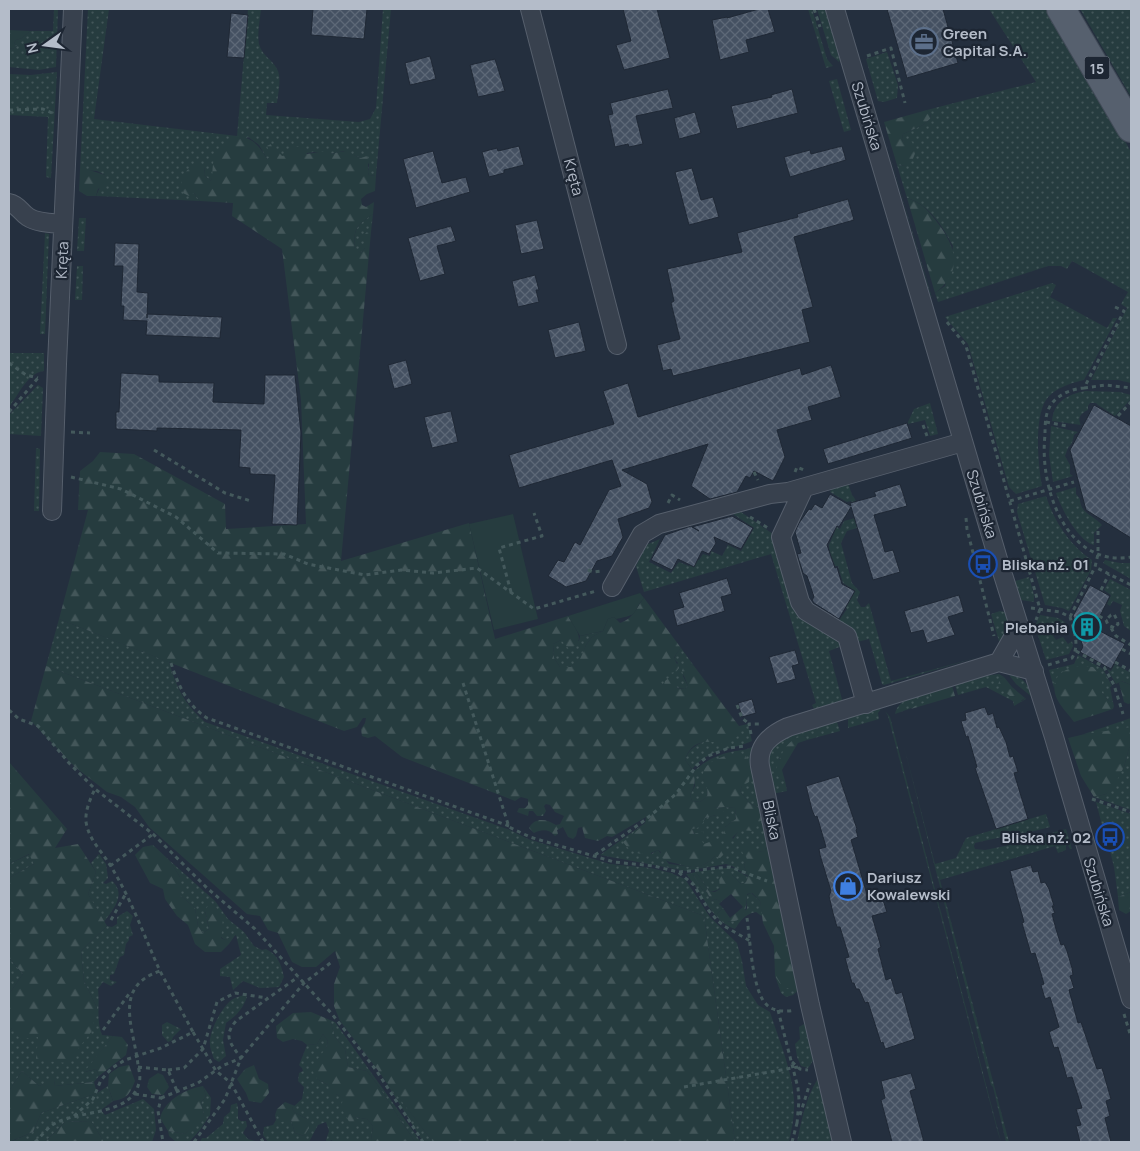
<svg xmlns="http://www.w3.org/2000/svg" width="1140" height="1151" font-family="Manrope,sans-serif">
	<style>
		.grass { fill: url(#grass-dots) }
		.forest { fill: url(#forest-firs) }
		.green { fill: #263c3f }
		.building { fill: url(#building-cross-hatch); stroke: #1f2835 }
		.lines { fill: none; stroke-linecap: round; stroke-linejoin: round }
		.street-casing { stroke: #565f6c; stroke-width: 20 }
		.primary-casing { stroke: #414a57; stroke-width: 30 }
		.path { stroke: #44595c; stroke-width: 3; stroke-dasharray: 4 4; stroke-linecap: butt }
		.street { stroke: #38414e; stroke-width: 18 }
		.primary { stroke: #56606e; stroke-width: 28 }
		.labels { text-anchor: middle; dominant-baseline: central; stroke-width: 4.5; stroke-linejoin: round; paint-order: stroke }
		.shield { fill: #1d2633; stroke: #878f9c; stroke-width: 1 }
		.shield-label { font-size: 14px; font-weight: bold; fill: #b4bcc9 }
		.poi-label { font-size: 15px; font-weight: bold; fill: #b4bcc9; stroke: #1d2633; text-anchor: start }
		.street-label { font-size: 15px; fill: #b4bcc9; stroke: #1d2633 }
	</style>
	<defs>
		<pattern id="grass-dots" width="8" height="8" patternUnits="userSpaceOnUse" patternTransform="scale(1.25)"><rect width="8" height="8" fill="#263c3f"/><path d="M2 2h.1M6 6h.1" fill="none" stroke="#435659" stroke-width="1.8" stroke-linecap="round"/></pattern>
		<pattern id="forest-firs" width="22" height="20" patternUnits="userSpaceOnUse" patternTransform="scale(1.25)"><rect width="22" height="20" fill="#263c3f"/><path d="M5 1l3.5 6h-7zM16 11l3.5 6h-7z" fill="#435659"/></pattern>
		<pattern id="building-cross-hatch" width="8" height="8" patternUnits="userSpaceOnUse" patternTransform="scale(1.25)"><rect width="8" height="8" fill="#455162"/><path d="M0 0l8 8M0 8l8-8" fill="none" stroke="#5d6877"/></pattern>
	</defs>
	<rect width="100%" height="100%" fill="#242f3e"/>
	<path class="grass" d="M54,9H58L56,67L39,70L9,67V48L13,49L17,46L14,43L16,40L22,38L30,31H53Z
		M88,9H109L94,119L237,136L248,9H261C260,20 257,33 259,44C262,56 272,59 277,69C282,77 278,94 277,103H267L266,115L359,122L370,119L376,108L383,9H391L376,175L369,176L368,172L369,164L361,158L343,151L331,154L314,152L267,159L259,145L248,137L213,164V176L211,181L204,175L205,166L194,193L200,201L96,196L105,175L97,171L80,170Z
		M808,9H812L827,59L833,66L826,68Z
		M817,9H825L840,60L839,62L831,55Z
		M989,9H1048L1086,70L1131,152V383L1118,380H1091L1127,308L1121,304L1128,292L1072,261L1067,269L1061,266H1048L938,302L935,293L945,286L953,246C942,226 930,205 907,198L897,165L905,166L904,143L902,139L903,134L923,125L931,118L930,113L927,110L1036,82Z
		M1080,9H1131V97L1082,12Z
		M887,52L898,85L897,98L884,102L878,101L866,59Z
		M57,72L51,178L46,177L48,117L9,115V74L31,75Z
		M837,79L851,130L844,132L829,81Z
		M880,122L932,298L931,297Z
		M373,214L371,232H367L365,248L361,253L355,250C353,229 356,226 373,214Z
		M79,218H86L84,251H77Z
		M45,233L49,234L45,334H40Z
		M77,266H83L82,300H75Z
		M1052,283L1056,285L1050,297L1107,328L1113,318H1117L1084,380C1071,383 1054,388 1046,400C1034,419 1038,464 1042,486L1016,494L1009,487L968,344L945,317Z
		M9,353H44V371C28,372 18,396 9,407Z
		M38,385L43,388L41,436L9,434V415Z
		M1085,391L1120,392L1131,395V399L1115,416L1098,405L1096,403H1090L1088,406V410C1081,413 1077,418 1081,425L1052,421C1054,401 1067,395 1085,391Z
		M930,403L938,434L930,436L925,420L908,424V422L914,409Z
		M1051,426L1078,432L1074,435L1072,443L1068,448L1065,456L1070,465V474L1073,476L1053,482L1049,455Z
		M36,448L40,449L39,511H34Z
		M848,483L852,495C860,503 858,518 857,528L847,531L841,543L852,583L860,592L857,600L861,607H865L869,603L891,681L979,657L884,685L882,684L869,639L857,642L838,622L847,609L842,605L851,588L843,583L838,566H835L832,558H830L829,545L835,531L832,529L834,525L840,529L844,521L855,518L851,501L847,502L830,492L832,488Z
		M1076,487V494L1080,499C1080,514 1094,515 1102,525L1094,533V545C1078,541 1061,508 1056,493Z
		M1046,496C1054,521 1070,546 1092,560L1091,570L1069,611L1062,608L1045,605L1017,512L1018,504Z
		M741,512L773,534L797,616L840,641L842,646L829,651L843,703L815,711L812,705L816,703L771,554L644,592L636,566L646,545L660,539L649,562L671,573L679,562L689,566L694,558L699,560L703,554L710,556L711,551L722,556L728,545L741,551L754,528L733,514Z
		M1105,560L1120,563H1131V579L1103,563Z
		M1029,577L1034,595V602L1021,600L1015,581Z
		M1110,579L1131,590V631L1124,626L1120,611L1122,605L1113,601L1110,606L1107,604L1111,595L1104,590Z
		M1000,611L1005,612C1011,630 1009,632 1001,648L991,614Z
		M1040,615L1058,618L1065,622L1066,625L1062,627L1061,632L1056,633L1053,636L1056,640L1063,637L1068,644L1072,641L1073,646L1069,654L1046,660L1035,626Z
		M59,619L169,662C177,689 184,703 205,722L510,830L528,839L610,864L651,868L671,873L685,879L710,917L737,943L742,961L746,986L758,1005L770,1012C779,1040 792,1070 794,1099C795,1114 792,1128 789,1142H735L704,916L46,666Z
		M603,631L592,637L586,645L581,659L571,667H560L554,658L553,644L561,640L579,641L580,636Z
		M681,648L694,666L690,664L683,676L688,686L685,689L664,685L660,683L662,677L678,663L674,659L676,654Z
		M1078,655L1103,669L1112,686L1110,687L1113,702L1109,701L1102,693V677L1057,679L1054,688L1049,670L1074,664Z
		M1115,664L1131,673V685L1122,681L1116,684L1107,669L1111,671Z
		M999,674L1004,677L1000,679L1005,690L1022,701L1025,698L1026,699L1014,706L1013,701L986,687L958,695L955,685L984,676Z
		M1009,675C1024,677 1028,684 1032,697L1016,684Z
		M930,693L931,701L895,714C898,698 917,697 930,693Z
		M876,709H881L878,713L879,719L848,728V717Z
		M885,711L890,717L1001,1142L998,1133L888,716Z
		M1131,718V729L1081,735Z
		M834,721L837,722L840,731L807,740L804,736L779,759L780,779L785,781L787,791L772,794L766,763L774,741Z
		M748,724L752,741C727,752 712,747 692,769L685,760C692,738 719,739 739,735V726Z
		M903,743L935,864L956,858L966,838L1046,814L1050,827C1025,834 1000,837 975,843L974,846L975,849L985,850L1005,846L1066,829L1072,849H1070L1068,845L1066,846V850L1058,853L1055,846L940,880L1009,1142H1006L993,1087L991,1085Z
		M1131,745V810L1094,797L1106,794L1124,767L1129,748Z
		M754,746L752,758L761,809L749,803L740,791L742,786L703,779L708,789L707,797L700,802L692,801L690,795L695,786L693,772C704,761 719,754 735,751C742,750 747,750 754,746Z
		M1096,802L1131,814V892L1118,897L1114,867L1109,847L1114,845L1110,827L1103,829Z
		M724,807L735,808L736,819L725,827L733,839L739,830L763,818L768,840L765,851C754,852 748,855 744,866L748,876L732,866L726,864L686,871L600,855L645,823L651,854L658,850L669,864C688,865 699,873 715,856C709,850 694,836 692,829L705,818L716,815L712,808Z
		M30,854L34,864L9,878V864Z
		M99,854L106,864L108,878L103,883L106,884L112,881C127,894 113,910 104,922L88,894L96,872L91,863Z
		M169,860L215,901L228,919L244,932L254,946L262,950L266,949C278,955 281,964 284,977L279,987L260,988L243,981L233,990L230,977L220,976V969L241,955L236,935L225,940L221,937L205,911L209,929L203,933L198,926L195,908L180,895V877Z
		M722,868H733L748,877L746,882L741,884L732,875C725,883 720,893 709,891L696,872Z
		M692,873L702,889L707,892L711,901L716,899L721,902L719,904L723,908L717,914L729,922L747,909V895L751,893L760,901L763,917L756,912C745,914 741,920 735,929C711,921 702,892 686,874Z
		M127,911L133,916L130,925L133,935L129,937V940L126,944L124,955L120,957L114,974L110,975V980L117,982L111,986L103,982L98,989C100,1004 96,1021 102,1035L113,1036L85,1072L96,1069L99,1076L94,1082L55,1086L54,1080L39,1086L22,1071L9,1091V1031L12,1028L97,1008L84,981L81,951L107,926L112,927L117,924V917Z
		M9,958L23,974L9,994Z
		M775,976L784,988L799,980L801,988L793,995L786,997L781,993Z
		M244,995L247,997C243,1009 236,1016 226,1023L223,1040L226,1056L219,1062L214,1059C212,1053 209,1047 210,1040C211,1028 223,1005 233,999C236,997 241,996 244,995Z
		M330,1020L335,1022L421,1142H415L379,1087L367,1071L348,1067L345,1049L335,1037Z
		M167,1022L181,1029L173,1037L172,1040L168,1042L162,1035V1025Z
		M804,1024L810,1027C814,1043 820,1054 808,1068L801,1066L797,1057L795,1044L800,1039L799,1027Z
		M323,1034L328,1041L317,1079L328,1085L336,1094L344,1098L354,1117L367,1119L373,1126L371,1140L372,1142H333L332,1140L327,1142L326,1140L329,1131L326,1122L318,1125L309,1142H268L263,1135L264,1127L273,1125L276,1120L275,1115L277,1114L291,1120L295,1133L304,1136L307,1119L294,1112L292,1108L302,1099L304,1087L298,1081L299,1073L303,1071L302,1068L299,1065L307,1045L317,1044Z
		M379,1071L433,1142H423Z
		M817,1080H820L835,1139L826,1142H797C801,1122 806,1098 817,1080Z
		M108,1086L113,1101L101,1110L105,1115L143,1099L154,1109L156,1130L152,1142H104L91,1121L65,1122L45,1142H10L33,1132L41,1113L97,1093Z
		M203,1086L211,1098L210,1115L200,1130L189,1142H175V1141L169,1136L168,1131L185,1134L204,1115L201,1103L206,1096Z
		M237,1103L238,1108V1119L241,1121H246L247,1126L243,1133L248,1139L259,1142H200L202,1138H206L223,1124L224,1117L230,1112L231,1105Z"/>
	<path class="forest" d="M9,30L30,31L22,38L16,40L14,43L17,46L13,49L9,48Z
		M927,110L930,113L931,118L923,125L903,134L902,139L904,143L912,142L916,151L912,161L905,166L897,165L884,122Z
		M237,136C253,138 259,145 267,159L271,157L267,146L271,144L282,156L287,155L290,147H303L307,154L326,151L331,154C349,149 345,152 361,158L367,156C369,163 367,170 369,176L376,175L375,191L367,194L361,199L362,205L366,207L374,202L373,214C356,226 353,229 355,249L361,253L365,248L363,236L367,232H371L341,561L469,523L495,639L568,616C575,629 588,641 569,649L561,640L553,644L554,658L560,667H571L580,659L586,645L592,637L603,631L608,619L614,617L620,623C634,618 636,608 644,598L681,648L676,654L674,658L679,668L676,672C667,673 663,674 661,683L664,685L665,681L671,676L676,682L677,688L685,689L688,686L682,671L684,665L690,664L694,666L739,726V735L726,745C708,739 691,740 685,760C695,772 698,781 690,795L692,801L700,802L707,797C709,785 704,788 703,778C701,760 726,756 739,752L746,756L750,770L749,782L742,786L740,791L749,803L761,809L763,818L753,831L740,830L729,841L722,839L725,827L736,819L735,808L724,807L713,808L714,811L722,810L725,813L722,816L716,815L705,818L701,827L692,829L694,834L703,831L704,833L701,840L704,844L715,840L725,846L727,851L720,858L715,856C705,867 695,869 681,865C669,861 671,864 659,856L661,852L658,850C645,857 632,855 623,842L645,824L646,817L612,837L607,836L598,841L585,838L582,827L578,828L576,836L573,839L568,837L563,827L557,830L558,834L555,836C549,829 542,829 534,833L529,828C535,817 546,819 556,825L560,824L564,816L555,812L550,805L546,804L544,806L546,811L543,816H537L533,811H529L528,816L517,812L519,808H525L528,805V799L521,797L515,801L402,757L375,736L368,738L362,736L361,729L365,723L366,718H363L357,727L344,731L59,619L88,510H78L80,471L93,461L100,452L134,454L225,504L226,529L306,524L301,400L282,249L232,216L233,203L200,201L194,193L189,196L183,193C179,179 183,172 195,164L205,166L204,175L211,181C213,176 212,171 213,165C214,151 226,142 237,136Z
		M86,169L105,175L104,185L98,189L96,196H87L79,191L80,170Z
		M907,198C922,203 928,210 937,222C956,246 964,272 935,293Z
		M46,666L704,916L735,1142H433L340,1021L334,1006V984L340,967L335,951L316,967H302L292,962L278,933L268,930L260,916L247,914L149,827L135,807L121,797L107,792L75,767L31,721Z
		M1081,666L1093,667L1102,677V693L1109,701L1113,702L1114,706L1113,709L1074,722C1069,715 1061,707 1057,699C1048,678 1063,668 1081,666Z
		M1004,677L1012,687L1025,698L1019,702L1016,700L1015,696H1010L1006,693L1005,690H1002L998,685L1000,679Z
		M1121,681L1131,685V703L1128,704L1124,702L1119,683Z
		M952,686L955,696L911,709L915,706L930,701V693Z
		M1131,727V745L1129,748L1124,767L1116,782L1106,794L1094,797L1081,776L1068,738L1081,735Z
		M804,736L807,740L798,743L782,770L785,781L780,779L775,773C780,757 785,739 804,736Z
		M9,762L67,829L55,848L78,844L96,872L88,894L107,926L81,951L84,981L97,1008L92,1031L67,1063L36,1060L38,1037L20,1039L12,1028L9,1031V994L23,974L9,958V878L34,864L29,854L9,864Z
		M768,840L799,980L792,988H783L775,976L774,946L763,923L760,901L752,893L747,894C747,914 742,926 720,920L717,914L723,908L730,918L743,907L731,894L721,902L716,899L711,901L712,906L711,907L708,903L710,898L707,892L702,889L692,873L696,872L709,891L715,892L720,889L719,877L724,874L732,875L741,884L746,882L748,876L744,866L747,858L742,852L744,846H750L755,852L765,851Z
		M153,845L169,860L180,877V895L195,908L198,926L203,933L209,929L205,910L211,902C224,916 224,919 221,938L225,940L236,934L229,944L221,952H205L195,944L188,925L177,916L165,899L163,889L150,883L135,855L143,847Z
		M1131,892V911L1126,914L1119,910L1118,897Z
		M311,1012L330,1020L335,1037L345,1049L348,1067L367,1071L379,1087L415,1142H372L371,1140L373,1126L367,1119L354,1117L355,1125H351L341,1108L343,1098L336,1094L331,1096L328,1085L317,1079L311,1068L326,1048L328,1041L323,1034L317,1044L307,1045L302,1041L293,1039L283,1042L277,1038L276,1026L293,1013Z
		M113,1036L122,1037L128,1045L126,1055L99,1076L96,1069L84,1072Z
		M129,1065L135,1081C130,1094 127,1099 113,1101L108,1086L109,1074L119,1067Z
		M254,1065L259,1079L268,1084L269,1093L261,1103L249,1101L246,1093L237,1079L245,1069Z
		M22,1071L39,1086L54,1079L55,1086L94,1082L97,1093L41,1113L33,1132L9,1142V1091Z
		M158,1073L163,1075L169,1087L163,1095L152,1094L147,1087L149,1079Z
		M203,1086L206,1096L201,1103L204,1115L200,1125L193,1127L185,1134L168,1131L160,1118C165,1100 185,1089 203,1086Z
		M285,1102L295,1106L292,1108L294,1112L307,1119L309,1128L304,1136L295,1133L291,1120L281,1122L277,1114L275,1115L277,1109Z
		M91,1121L104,1142H45L65,1122Z"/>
	<path class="green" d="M513,514L538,619L494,630L469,524Z
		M640,593L644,598C630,615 641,614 616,619L614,617L608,619L603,631L580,636L568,616Z"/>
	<path class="building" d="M313,9H367L364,39L311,35Z
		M623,9H657L670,58L624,70L616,45L631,41Z
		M759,9H768L775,32L746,40L749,52L720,60L712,20L727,17V18Z
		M887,9H943L958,63L907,78Z
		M231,13L248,15L244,58L227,57Z
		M430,56L436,79L410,85L405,63Z
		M495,59L505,91L478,97L470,65Z
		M668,89L673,108L636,116L643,144L629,147L628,144L615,147L608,115L613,114L610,103Z
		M792,89L798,113L737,129L731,106L772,97L771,95Z
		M695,112L701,133L679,139L674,118Z
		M519,146L524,165L504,170V173L489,177L482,152L497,148L498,151Z
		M842,146L846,160L790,177L784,157L810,150L811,154Z
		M433,151L442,183L466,177L470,192L416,208L403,159Z
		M692,168L701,200L713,197L719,217L689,225L675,172Z
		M848,199L854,220L794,237L813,307L802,310L810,342L673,376L671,369L663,371L657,345L680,339L671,303L674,301L667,269L742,252L737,233L798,217L797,214Z
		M537,220L544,249L521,254L515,225Z
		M451,226L456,241L437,246L445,274L420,281L408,238Z
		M115,243L139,244L137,292L148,293L147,318V314L222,317L220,338L146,335L147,321L123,320L124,306H121L123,266H114Z
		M535,275L539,290H536L539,302L518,307L512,281Z
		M579,322L586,351L555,358L548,330Z
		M406,360L412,384L394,389L388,365Z
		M831,365L841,397L808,407L812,420L777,430L785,457L773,481L754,471L750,478L746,476L737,492L710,499L691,486L708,444L622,470L647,484L652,502L649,508L618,519L623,537L612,556L597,561L586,581L566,587L548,576L558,560L564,562L575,542L580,545L609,490L621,486L612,460L519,488L509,455L614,424L603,391L628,383L638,417L800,368L802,375Z
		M121,373L159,375V382L214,383L213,402L264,404L265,375H295L301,433L297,525L272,524L275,475L250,474V468L239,467L241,430L157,428V431L116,429V412H119Z
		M1094,405L1131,426V538L1086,510L1070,450Z
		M451,411L458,442L432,448L424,417Z
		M907,423L912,438L828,464L823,449Z
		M900,484L907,506L874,515L885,552L893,550L900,572L873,580L851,507L839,527L837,526L827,545L835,568L837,567L842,584L855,591L839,619L814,603L812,600L814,597L807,576L803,573L797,554L801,553L795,532L799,523L809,509L811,510L815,504L822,508L830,494L851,506L850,503L876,496L874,492Z
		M732,516L753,528L741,549L714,537L716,543L709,554L702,551L694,567L678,559L672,570L651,560L665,535L691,526L699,531L692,527Z
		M727,578L732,594L721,597L725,611L677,626L673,610L684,607L679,593Z
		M1090,585L1110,596L1094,628L1125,644L1111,669L1080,652L1083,647L1073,616Z
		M959,595L964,612L948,617L955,635L927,643L923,630L911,633L904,611Z
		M795,650L799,664L792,666L796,679L777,684L769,657Z
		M752,699L756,713L742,717L738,703Z
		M985,707L988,715L993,713L997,728L999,727L1006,742L1010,757L1013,756L1018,772L1014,773L1028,819L996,829L975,768L977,767L968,736L966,737L961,721L966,720L965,713Z
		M839,776L857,829L856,830L858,837L851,840L869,901L882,897L887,912L872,916L881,947L878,949L886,980L891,978L896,994L902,992L915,1039L885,1049L883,1042L881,1043L868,1002L865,1003L859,989H856L854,983H852L845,958L849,957L840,927H837L833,913L829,896L831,891L820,855L819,849L826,847L817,816L815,817L812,810L806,786Z
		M1031,865L1033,872L1038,871L1041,883L1045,882L1049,889L1054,906H1052L1055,913L1052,914L1056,929L1061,945L1064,944L1067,951L1072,968L1073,975L1070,976L1074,988L1069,990L1078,1023L1081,1022L1097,1069L1102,1068L1111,1099L1106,1101L1110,1116L1105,1118L1111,1142H1080L1076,1126L1081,1125L1076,1109L1082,1108L1072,1077L1067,1078L1058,1047L1054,1048L1049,1032L1059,1027L1050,997L1045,999L1041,985L1044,984L1035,953L1031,954L1022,923L1024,922L1010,871Z
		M911,1073L916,1089L910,1091L924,1142H892L881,1100L885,1098L881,1081Z"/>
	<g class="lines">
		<defs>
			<path id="street" d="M530,9L617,345
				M835,9L998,559L1054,737L1131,999
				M9,203C19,205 20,212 28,217C37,223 52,223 63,224
				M804,488L781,537L800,602L806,611L847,636L866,704
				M52,511L57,364L73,9
				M612,587L642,534L659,524L770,494L788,492L963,442
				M999,662L1019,627
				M842,1142L810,1005L760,766C757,746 770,735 788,727L999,662L1034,671"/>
			<path id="primary" d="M1061,9L1131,128"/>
		</defs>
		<use href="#street" class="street-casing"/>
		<use href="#primary" class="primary-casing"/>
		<path class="path" d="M814,9L820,27
			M867,56L891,48L905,103
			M9,110L43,109L52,113
			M1115,307L1124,311L1084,388C1070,389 1055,396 1049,408C1045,416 1045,427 1045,435C1039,487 1066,568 1131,557
			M947,322L966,346L1040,609L1036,620
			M9,363L26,375L38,378
			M1084,388L1106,385L1131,388
			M9,412L38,378
			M1118,416L1131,402
			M1046,422L1067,426
			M923,425L927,436
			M71,432L90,433
			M154,450L225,493L251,501
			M754,472L758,480
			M795,472L797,467L804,470
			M71,477L121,489L176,517L218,553L284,554L308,564L365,575L401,570L433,573L477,568L534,609L596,591
			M1010,501L1074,482
			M668,503L672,495L680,500
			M750,517L768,528
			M966,518L967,529L994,636
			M1098,531V554L1095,567L1131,585
			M588,570L593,572L601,571
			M1101,590L1109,574
			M511,592L499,548L542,536L534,513
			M1031,608L1060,612L1070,617C1074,631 1080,645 1072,658L1048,665
			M1099,616L1106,620L1108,625L1115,628L1118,624L1117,620L1114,614L1111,615L1106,620
			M1070,617L1095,567
			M1111,628L1116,636L1131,645
			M1122,649L1131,654
			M1076,651L1104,667L1114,685L1123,714
			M1115,662L1131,671
			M171,663C178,685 187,705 207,718L509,826
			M463,683L509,827L530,837L614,862L654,866L678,872L694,885L709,911L717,920L724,926L750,941
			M737,705L742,718L749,724
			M9,710L19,719L38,726L69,763L95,789L153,834L207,888L255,929L332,1014L376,1070L423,1142
			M751,734L749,724H760
			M1092,799L1131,812
			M595,855L641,823L661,807L676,794L697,765L708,756L729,748L746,746
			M110,866L153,834
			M679,872L730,867L767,881
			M747,918C750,938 752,990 766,1004C773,1012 786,1012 795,1010
			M111,920L125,895
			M778,1010L798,1088L799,1100L797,1124
			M1124,1014L1131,1037
			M103,1030L131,991
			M193,1032L216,1071L231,1083L263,1142
			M792,1062L800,1069L808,1070
			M138,1067L168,1070L177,1091
			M168,1070L184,1068L203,1049L217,1002L235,993L267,998
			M684,1087L798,1067
			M135,1094L161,1098L158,1111L163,1142
			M161,1098L198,1083L222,1066L241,1058C230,1043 223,1036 236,1021L298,977
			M800,1115L810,1083
			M74,1116L93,1099L101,1080L112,1068L125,1060L161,1048L193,1032L160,971
			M35,1142C42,1136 49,1125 58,1122C83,1110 131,1115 139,1083C141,1078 139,1070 138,1065C134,1028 112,987 160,971C144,936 131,898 110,865C101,850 89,840 86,822C85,811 90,799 95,789
			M194,1142L225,1099L241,1058L304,983L333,961
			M792,1142L797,1123"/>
		<use href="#street" class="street"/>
		<use href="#primary" class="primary"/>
	</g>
	<defs>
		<symbol id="office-ring" viewBox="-11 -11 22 22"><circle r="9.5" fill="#1d2633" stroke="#5c6f8a" stroke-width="1.5"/><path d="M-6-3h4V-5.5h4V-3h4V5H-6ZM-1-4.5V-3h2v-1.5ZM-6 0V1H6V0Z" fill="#5c6f8a"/></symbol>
		<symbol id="bus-ring" viewBox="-11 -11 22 22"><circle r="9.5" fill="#1d2633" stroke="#1a4fb4" stroke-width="1.5"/><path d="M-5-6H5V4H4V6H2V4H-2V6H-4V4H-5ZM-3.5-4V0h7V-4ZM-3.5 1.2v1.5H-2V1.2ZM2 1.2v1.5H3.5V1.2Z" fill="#1a4fb4"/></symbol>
		<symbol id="building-ring" viewBox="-11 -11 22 22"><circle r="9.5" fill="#1d2633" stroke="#0f9aa8" stroke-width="1.5"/><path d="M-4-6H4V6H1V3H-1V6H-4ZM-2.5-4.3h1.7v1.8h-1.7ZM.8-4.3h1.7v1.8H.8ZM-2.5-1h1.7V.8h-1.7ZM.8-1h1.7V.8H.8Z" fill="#0f9aa8"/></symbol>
		<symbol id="shop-ring" viewBox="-11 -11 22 22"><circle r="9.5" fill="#1d2633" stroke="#3f7fe0" stroke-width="1.5"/><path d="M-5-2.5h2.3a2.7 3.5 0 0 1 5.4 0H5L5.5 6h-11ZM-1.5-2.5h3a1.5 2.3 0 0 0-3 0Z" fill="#3f7fe0"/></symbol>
	</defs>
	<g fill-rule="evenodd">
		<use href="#office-ring" x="908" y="26" width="32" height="32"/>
		<use href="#bus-ring" x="967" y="548" width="32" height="32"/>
		<use href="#building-ring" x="1071" y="611" width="32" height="32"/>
		<use href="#bus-ring" x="1094" y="821" width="32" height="32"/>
		<use href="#shop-ring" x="832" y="870" width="32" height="32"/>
	</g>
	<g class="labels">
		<rect class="shield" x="1084.5" y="56.5" width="25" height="23" rx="4"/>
		<g class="shield-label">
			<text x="1097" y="68">15</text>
		</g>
		<g class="poi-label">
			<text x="943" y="33">Green<tspan x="943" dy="17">Capital S.A.</tspan></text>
			<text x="1002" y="564">Bliska nż. 01</text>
			<text x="1068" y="627" text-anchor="end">Plebania</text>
			<text x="1091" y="837" text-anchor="end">Bliska nż. 02</text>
			<text x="867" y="877">Dariusz<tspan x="867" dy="17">Kowalewski</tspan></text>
		</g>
		<g class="street-label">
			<text transform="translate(867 116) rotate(73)">Szubińska</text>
			<text transform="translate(574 177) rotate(75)">Kręta</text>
			<text transform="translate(62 260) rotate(-87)">Kręta</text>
			<text transform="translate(982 504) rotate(73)">Szubińska</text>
			<text transform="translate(772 820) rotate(78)">Bliska</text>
			<text transform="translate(1099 892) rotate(73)">Szubińska</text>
		</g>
	</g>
	<rect width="1140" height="1151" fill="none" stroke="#b4bcc9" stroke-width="20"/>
	<g transform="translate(45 45) rotate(256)" stroke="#1d2633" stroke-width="4" paint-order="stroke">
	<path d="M0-4L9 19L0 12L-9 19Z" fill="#b4bcc9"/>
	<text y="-8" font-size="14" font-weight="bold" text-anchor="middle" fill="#b4bcc9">N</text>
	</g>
</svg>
